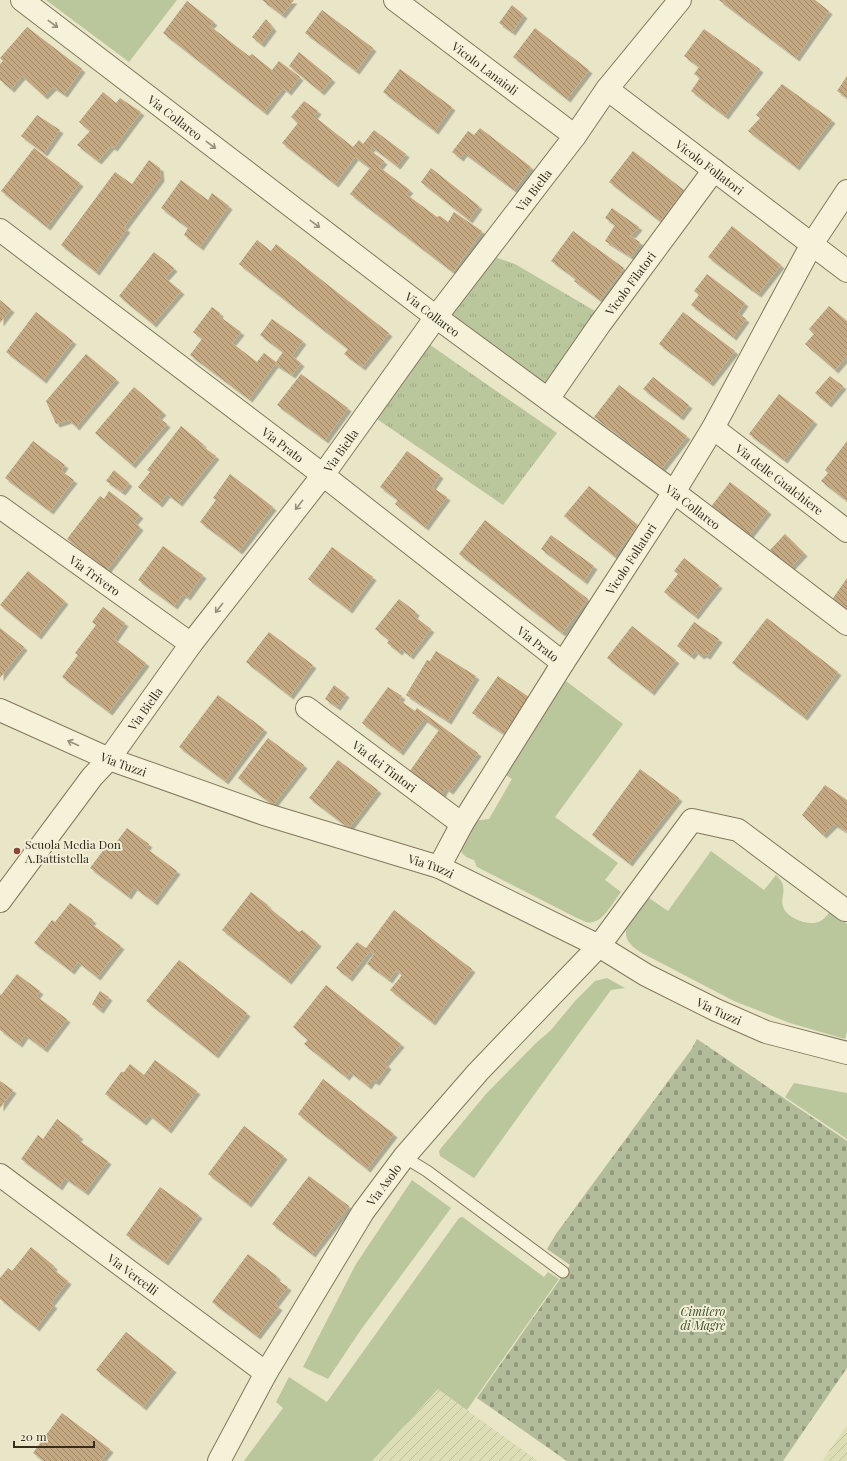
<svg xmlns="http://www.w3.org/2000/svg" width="847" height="1461" font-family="'Playfair Display',serif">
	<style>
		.farmland { fill: url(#farmland-furrows) }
		.grass { fill: #bac69c }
		.cemetery { fill: url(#cemetery-stones) }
		.park { fill: url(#park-tufts) }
		.building { fill: url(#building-back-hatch); filter: url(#shadow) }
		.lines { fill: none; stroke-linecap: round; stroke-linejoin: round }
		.lane-casing { stroke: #83785e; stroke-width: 13 }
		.street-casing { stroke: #83785e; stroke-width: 24 }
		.lane { stroke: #f5f2d9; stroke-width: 11 }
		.street { stroke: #f5f2d9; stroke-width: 22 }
		.oneway { stroke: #95907c }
		.poi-dot { fill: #8b4435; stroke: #f1eed6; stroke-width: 1.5 }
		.labels { text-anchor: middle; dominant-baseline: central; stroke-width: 4; stroke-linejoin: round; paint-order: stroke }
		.street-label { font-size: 12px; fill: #352e20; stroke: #f1eed6 }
		.poi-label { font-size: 12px; fill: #352e20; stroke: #f1eed6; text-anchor: start }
		.park-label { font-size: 12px; font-style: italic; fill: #3f4f29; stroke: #f1eed6 }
	</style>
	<defs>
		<pattern id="farmland-furrows" width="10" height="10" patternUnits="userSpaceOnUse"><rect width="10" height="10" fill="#dddeb5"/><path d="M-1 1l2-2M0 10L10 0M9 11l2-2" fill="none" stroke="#bebf9b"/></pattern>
		<pattern id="cemetery-stones" width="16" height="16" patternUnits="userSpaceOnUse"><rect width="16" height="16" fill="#b2bc9a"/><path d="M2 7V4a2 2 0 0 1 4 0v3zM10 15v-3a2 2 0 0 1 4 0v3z" fill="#92997d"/></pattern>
		<pattern id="park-tufts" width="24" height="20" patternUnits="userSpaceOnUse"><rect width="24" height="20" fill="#bac69c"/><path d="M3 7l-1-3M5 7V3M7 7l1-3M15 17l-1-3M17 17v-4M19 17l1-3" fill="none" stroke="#a0aa86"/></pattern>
		<pattern id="building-back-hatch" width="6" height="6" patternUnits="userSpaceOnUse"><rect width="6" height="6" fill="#c3a881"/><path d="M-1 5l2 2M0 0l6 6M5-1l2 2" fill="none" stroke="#9f8969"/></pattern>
		<filter id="shadow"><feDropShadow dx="3.5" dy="3.5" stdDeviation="0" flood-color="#0004"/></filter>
	</defs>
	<rect width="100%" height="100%" fill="#e9e5c7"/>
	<path class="farmland" d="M438,1388L467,1410L538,1461H372Z
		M847,1425V1461H822Z"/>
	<path class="grass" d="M46,0H177L129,62Z
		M566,681L623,724L555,817L618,863L605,880L621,892C612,903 602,926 586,922C581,920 575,917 571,915L477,867L474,860C468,858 462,856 461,850L474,821L489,819L512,779L504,774Z
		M711,851L764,890L776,875C791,889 778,896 784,909C789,919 812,928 822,920C825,918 828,914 830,911L847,924V1032L845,1039L790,1023L734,1001L642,953C632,947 623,940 627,927L649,898L668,911Z
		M607,978L625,988L611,990L539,1088L475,1177L474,1178L440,1156L439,1151L442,1147L486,1094L536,1043L551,1030L575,1001L595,981Z
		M794,1083L847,1093V1139L785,1097Z
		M412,1180L451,1208L360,1331L328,1379L303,1367L356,1264Z
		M462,1217L464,1218L544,1277L548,1272L559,1279L467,1410L438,1389L372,1461H244L283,1408L276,1402L289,1377L327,1402L459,1218Z"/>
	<path class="cemetery" d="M697,1039L847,1141V1368L783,1461H567L477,1398L570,1265L547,1249L556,1234L691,1050Z"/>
	<path class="park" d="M488,255L515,264L600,314L533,402L432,326Z
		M423,340L557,433L503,505L374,417Z"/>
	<path class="building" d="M262,0H294L282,15Z
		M719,0H815L829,11L796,58Z
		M187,1L214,22L210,26L249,56L252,54L272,70L279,61L300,77L288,92L283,88L264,112L163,33Z
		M512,5L524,15L512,32L499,23Z
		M322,10L373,48L356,71L305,33Z
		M266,19L273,28L261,44L252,37Z
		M27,27L82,69L64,94L53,87L44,96L22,76L11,89L0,80V64L3,61L0,58Z
		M535,28L589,70L567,99L513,57Z
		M704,29L760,69L725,116L691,91L700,78L694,74L699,67L684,56Z
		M299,52L332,79L321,92L289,66Z
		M400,69L452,107L435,131L383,92Z
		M847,76V98L837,91Z
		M782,84L832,120L796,167L748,131L760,118L756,115Z
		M103,92L116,103L120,98L141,112L114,148L111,146L98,161L77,145L90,131L79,122Z
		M304,101L318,111L314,116L353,147L359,140L363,144L374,130L406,154L397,166L372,147L370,150L384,161L379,167L410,190L406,194L437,217L440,216L448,222L454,212L482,231L453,272L350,194L370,168L355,157L335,184L282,143L298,123L291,117Z
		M37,115L60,130L44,153L21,136Z
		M480,128L531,167L514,190L464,153L460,158L452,152L468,131L474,135Z
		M34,148L80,183L47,227L1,191Z
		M633,151L684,190L660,221L609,182Z
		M149,160L160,168L161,178L124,227L127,229L96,272L61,245L115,172L132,184Z
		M431,168L479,206L469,220L421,182Z
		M181,180L208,200L212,193L229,206L200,247L184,235L188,228L161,208Z
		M612,208L639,227L632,235L631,234L630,236L640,242L631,257L605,241L615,225L605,218Z
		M732,226L781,265L758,294L749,288L708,257Z
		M573,231L624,268L600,300L574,281L576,279L551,261Z
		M257,240L271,251L276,244L389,333L362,367L344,354L348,349L239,264Z
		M154,252L174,268L165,278L181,291L153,324L119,296Z
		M707,274L745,303L738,313L746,319L733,337L691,305L699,295L694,291Z
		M0,300L11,309L0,323Z
		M829,306L847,321V356L835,370L805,344L814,334L809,329Z
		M212,307L220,313L219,316L241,332L232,343L257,362L264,353L276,362L283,352L260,335L272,319L303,341L292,356L301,363L292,375L275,364L249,399L190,355L202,339L193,332Z
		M36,312L73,341L43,380L6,352Z
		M683,312L735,351L710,383L659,344Z
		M86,354L116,379L76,427L69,420L56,424L46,401Z
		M301,374L348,408L325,440L277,405Z
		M830,376L843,386L828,404L815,393Z
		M653,377L689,405L680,417L643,389Z
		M619,385L687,436L662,468L594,417Z
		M134,387L163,412L158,417L167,424L132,465L95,433Z
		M779,394L814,421L784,460L749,434Z
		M181,426L203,444L202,446L216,456L179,503L167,494L159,504L138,487L150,472L147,470Z
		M33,441L65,465L61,471L74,480L50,511L5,478Z
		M847,441V501L821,481L828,473L825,470Z
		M407,451L440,475L432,487L447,497L425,527L395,504L398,500L380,487Z
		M114,470L129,483L122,492L106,481Z
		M230,474L273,507L239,551L200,522L216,500L213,498Z
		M730,482L768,511L748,537L710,508Z
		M589,486L638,525L614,556L564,516Z
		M109,491L140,515L134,522L140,527L107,570L67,539L100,496L104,499Z
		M485,520L588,599L562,633L459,554Z
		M785,534L804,553L790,568L770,550Z
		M551,535L594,566L584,581L541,549Z
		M163,546L203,575L187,597L183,594L174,606L138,580Z
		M332,547L373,577L349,610L308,579Z
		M684,558L719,585L695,616L664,592L678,574L674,571Z
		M28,571L65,601L38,636L0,605Z
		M847,578V612L831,601Z
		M399,599L416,612L414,616L431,629L410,656L401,649L399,652L387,643L389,640L375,629Z
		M103,607L125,623L114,639L146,663L109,712L62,677L78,655L75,653L96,625L92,622Z
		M767,618L838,672L804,717L732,663Z
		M694,622L719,639L707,656L703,654L701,656L695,651L691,656L677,646Z
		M632,626L676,660L651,692L607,658Z
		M0,628L24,647L0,678Z
		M269,632L313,665L290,696L246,662Z
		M436,651L476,676L448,721L406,695L427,660L430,661Z
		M498,676L529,697L504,734L472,713Z
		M334,685L346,694L337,707L325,699Z
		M388,687L402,696L399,700L415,711L417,708L478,753L450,791L445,788L440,799L407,775L439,730L424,719L400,752L362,723Z
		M218,695L264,729L225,781L179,747Z
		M268,738L304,765L273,805L238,778Z
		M338,760L378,790L349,828L309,798Z
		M640,769L679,798L629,863L592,835Z
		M825,785L847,800V832L834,824L823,835L802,815Z
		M127,828L149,844L146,848L177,871L154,902L134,887L128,896L90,868L108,844L112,848Z
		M251,892L268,905L267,906L299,932L302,930L318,943L288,981L222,930Z
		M70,903L93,920L90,923L121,946L97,977L78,962L71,971L34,943L52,920L55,922Z
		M394,910L472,969L432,1022L390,990L402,975L396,970L389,980L367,964L374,954L370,951L349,978L336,968L357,942L366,948Z
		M179,960L247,1013L215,1055L146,1001Z
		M17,974L40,991L36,996L67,1019L44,1049L25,1035L19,1044L0,1030V994L1,995Z
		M326,985L401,1044L385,1063L388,1066L376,1082L372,1080L368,1086L350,1072L346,1077L304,1044L308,1040L293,1027Z
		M100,991L109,997L100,1010L92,1004Z
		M155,1060L197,1091L168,1130L149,1115L143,1122L105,1094L121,1072H124L130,1064L144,1075Z
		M323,1079L394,1134L367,1169L298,1114Z
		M0,1081L13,1090L0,1108Z
		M57,1119L80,1136L77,1139L108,1161L85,1192L65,1178L59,1187L21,1159L38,1135L43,1139Z
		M244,1126L284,1156L248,1204L208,1174Z
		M309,1176L349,1206L312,1254L272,1224Z
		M160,1187L199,1215L165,1262L126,1235Z
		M31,1247L54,1266L53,1269L68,1281L51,1303L54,1305L36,1328L0,1299V1278L8,1268L12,1271Z
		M248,1254L277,1276L276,1279L288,1287L275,1304L279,1307L257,1336L212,1302Z
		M126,1332L173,1369L143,1407L96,1370Z
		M62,1413L110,1449L101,1461H44L33,1453Z"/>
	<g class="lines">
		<defs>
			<path id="lane" d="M404,1157L427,1171L563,1272"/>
			<g id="street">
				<path id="s1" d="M22,0L436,317L674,492L847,624"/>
				<path id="s2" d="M395,0L575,136"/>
				<path id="s3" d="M607,89L847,271"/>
				<path id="s4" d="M0,230L323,475L563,663"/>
				<path id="s5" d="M548,399L600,324L714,170"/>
				<path id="s6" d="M713,428L847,531"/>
				<path id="s7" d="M0,507L191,644"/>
				<path id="s8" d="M307,708L462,824"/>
				<path id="s9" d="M0,710L109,759L264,814L439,867L599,946L646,975L716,1010L766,1032L847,1053"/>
				<path id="s10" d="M439,867L462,824L563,663L674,492L713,428L812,244L847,191"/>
				<path id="s11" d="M0,901L92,777L109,759L191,644L323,475L436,317L575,136L607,89L680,0"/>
				<path id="s12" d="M0,1175L266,1373"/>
				<path id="s13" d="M219,1461L266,1373L363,1212L404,1157L478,1072L599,946L692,820L738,830L845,910"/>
			</g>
		</defs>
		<use href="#lane" class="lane-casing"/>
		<use href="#street" class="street-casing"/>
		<use href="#lane" class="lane"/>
		<use href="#street" class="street"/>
	</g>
	<defs><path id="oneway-shaft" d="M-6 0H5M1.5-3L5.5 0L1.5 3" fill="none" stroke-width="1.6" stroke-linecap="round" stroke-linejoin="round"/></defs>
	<g class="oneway">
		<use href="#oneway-shaft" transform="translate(53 24) rotate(37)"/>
		<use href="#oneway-shaft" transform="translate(211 145) rotate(37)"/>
		<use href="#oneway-shaft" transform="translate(315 224) rotate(37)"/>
		<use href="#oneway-shaft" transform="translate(299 505) rotate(128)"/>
		<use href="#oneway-shaft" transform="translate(219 608) rotate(128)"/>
		<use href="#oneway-shaft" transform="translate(73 743) rotate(-156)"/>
	</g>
	<circle class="poi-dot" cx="17" cy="851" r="4"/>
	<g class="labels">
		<g class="street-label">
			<text stroke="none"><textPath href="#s2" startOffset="113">Vicolo Lanaioli</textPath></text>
			<text stroke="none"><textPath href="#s1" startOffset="193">Via Collareo</textPath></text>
			<text stroke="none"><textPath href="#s3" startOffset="129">Vicolo Follatori</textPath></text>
			<text stroke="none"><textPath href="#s11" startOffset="889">Via Biella</textPath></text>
			<text stroke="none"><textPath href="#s5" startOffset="142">Vicolo Filatori</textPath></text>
			<text stroke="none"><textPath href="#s1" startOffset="517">Via Collareo</textPath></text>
			<text stroke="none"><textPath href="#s4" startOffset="355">Via Prato</textPath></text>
			<text stroke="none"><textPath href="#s11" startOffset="565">Via Biella</textPath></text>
			<text stroke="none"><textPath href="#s6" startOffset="84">Via delle Gualchiere</textPath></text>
			<text stroke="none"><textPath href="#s1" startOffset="841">Via Collareo</textPath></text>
			<text stroke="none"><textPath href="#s10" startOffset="363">Vicolo Follatori</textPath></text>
			<text stroke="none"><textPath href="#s7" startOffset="117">Via Trivero</textPath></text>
			<text stroke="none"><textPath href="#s4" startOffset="679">Via Prato</textPath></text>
			<text stroke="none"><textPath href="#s11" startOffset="241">Via Biella</textPath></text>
			<text stroke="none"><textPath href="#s9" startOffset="135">Via Tuzzi</textPath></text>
			<text stroke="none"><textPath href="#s8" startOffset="97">Via dei Tintori</textPath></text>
			<text stroke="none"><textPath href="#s9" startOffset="459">Via Tuzzi</textPath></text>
			<text stroke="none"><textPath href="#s9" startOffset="782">Via Tuzzi</textPath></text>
			<text stroke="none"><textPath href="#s13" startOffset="322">Via Asolo</textPath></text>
			<text stroke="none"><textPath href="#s12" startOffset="166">Via Vercelli</textPath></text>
		</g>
		<g class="poi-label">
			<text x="25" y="844">Scuola Media Don<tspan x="25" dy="14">A.Battistella</tspan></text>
		</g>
		<g class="park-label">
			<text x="703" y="1311">Cimitero<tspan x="703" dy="14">di Magrè</tspan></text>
		</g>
	</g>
	<path d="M14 1441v6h80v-6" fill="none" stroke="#352e20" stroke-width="2"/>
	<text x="20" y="1441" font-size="12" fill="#352e20" stroke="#f1eed6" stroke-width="3" paint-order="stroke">20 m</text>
</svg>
